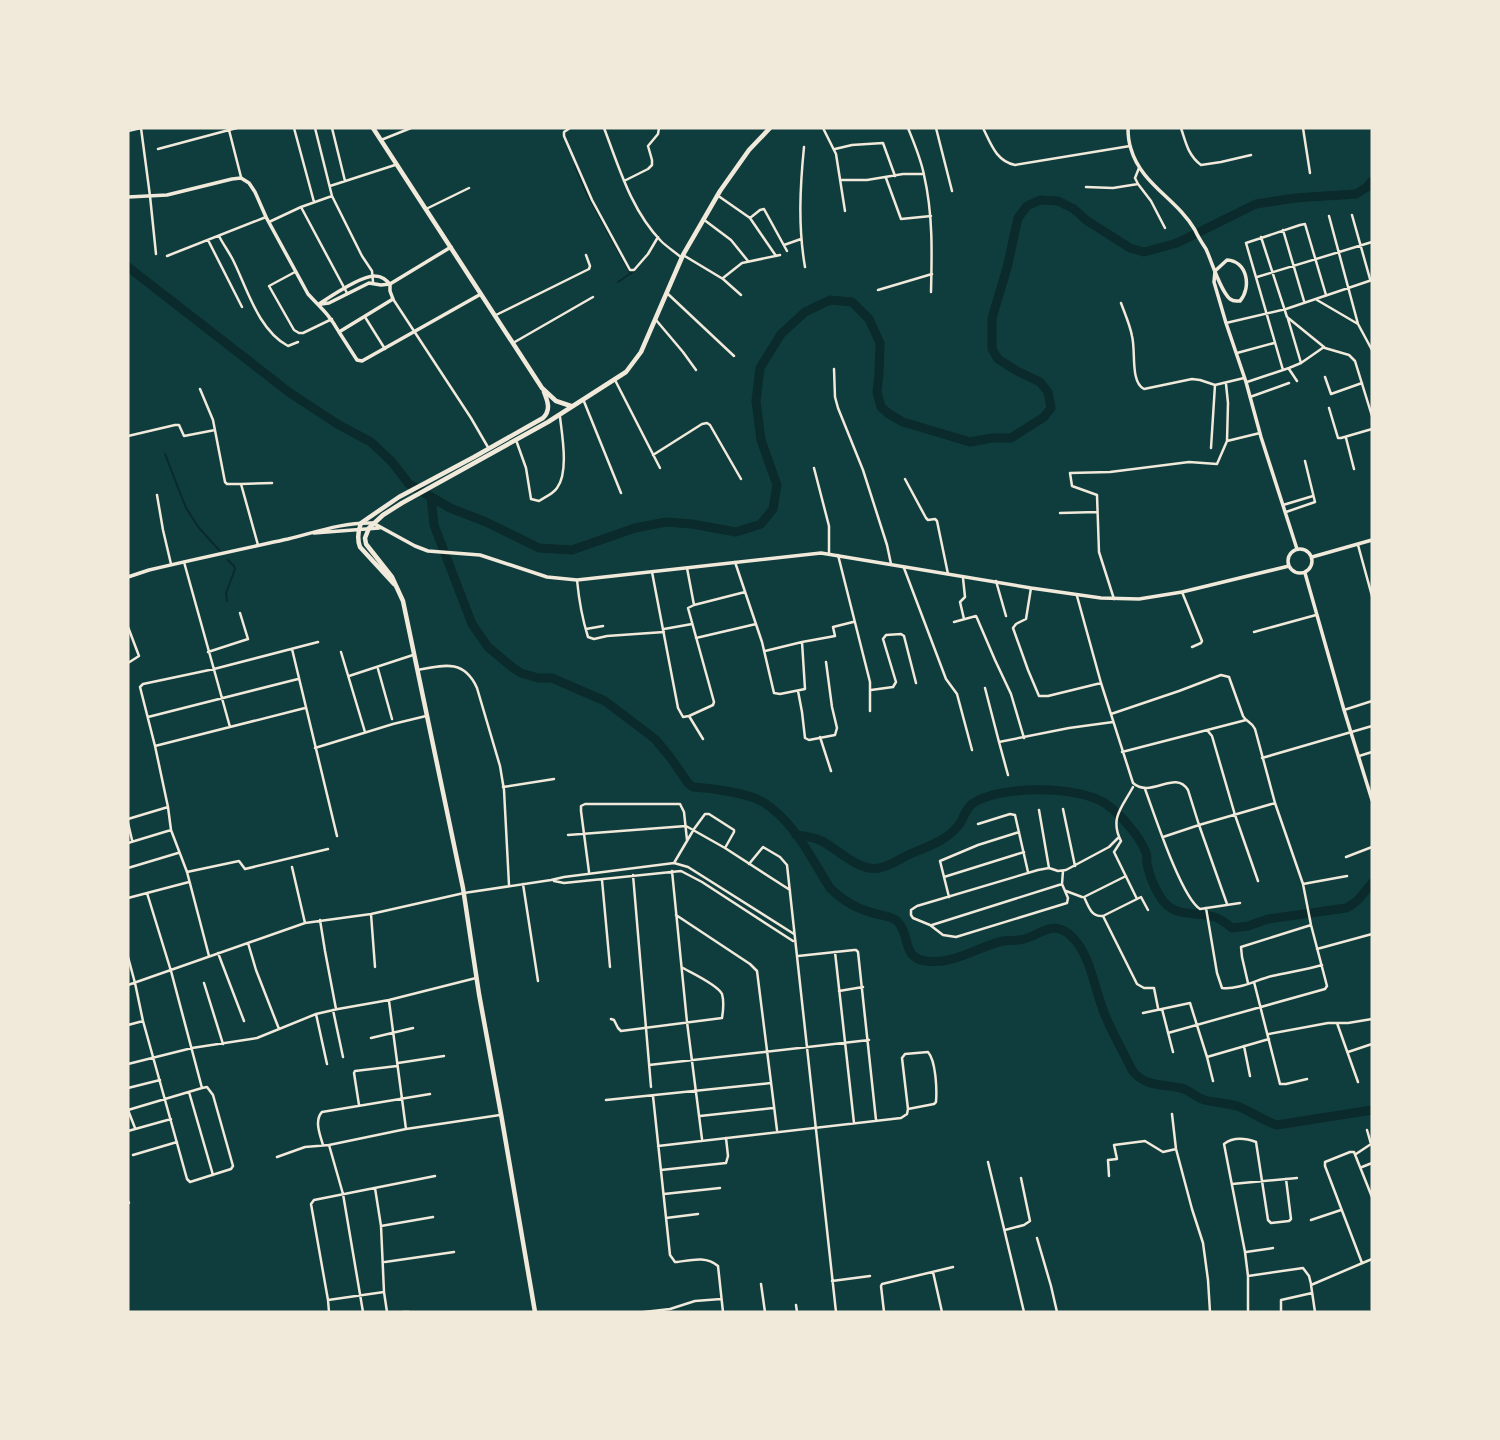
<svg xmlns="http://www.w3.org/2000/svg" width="1500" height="1440" font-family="Jost,sans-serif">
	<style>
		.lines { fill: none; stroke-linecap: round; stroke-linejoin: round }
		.stream { stroke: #0a2a2b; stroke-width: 2 }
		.river { stroke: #0a2a2b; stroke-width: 9 }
		.minor { stroke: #f1e9da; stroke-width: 2.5 }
		.tertiary { stroke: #f1e9da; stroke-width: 3.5 }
		.secondary { stroke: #f1e9da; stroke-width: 3.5 }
		.trunk { stroke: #f1e9da; stroke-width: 4.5 }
	</style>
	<rect width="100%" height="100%" fill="#0f3d3e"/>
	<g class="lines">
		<path class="stream" d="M575,165L586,192L631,274
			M618,282L634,271
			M165,454L186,508L199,528L219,550
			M227,601L226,593L235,569L234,566L228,560"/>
		<path class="river" d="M128,267L290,393L339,425L371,442L392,462L409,484L450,508L486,522L539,548L572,550L635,528L666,522L692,524L736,532L761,524L773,509L777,485L761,440L756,401L760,368L781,334L805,312L830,300L852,302L869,319L880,343L879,374L877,392L881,407L889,414L903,422L970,442L992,438H1011L1044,417L1051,408L1048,392L1040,382L1017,371L998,359L992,349V318L1007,268L1018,218L1027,206L1040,200L1058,201L1074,209L1086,220L1130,248L1144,252L1177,243L1256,204L1295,198L1356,194L1367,187L1372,181
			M431,497L434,525L472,624L488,647L512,667L521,673L538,678H552L605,701L655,739L670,757L688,783L693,787C711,788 748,793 763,802C794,821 811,858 830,888C843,901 859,910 877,914C884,916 891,916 897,921C911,934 901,958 926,961C954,965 977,947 1003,941C1010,940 1018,941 1024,939C1040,935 1052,920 1069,934C1090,952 1093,983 1102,1007C1109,1028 1122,1049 1132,1070C1144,1087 1163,1084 1181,1088C1190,1090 1196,1098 1205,1100C1216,1103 1227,1103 1237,1106C1251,1111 1263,1121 1277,1125L1372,1110
			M796,835C805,836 814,837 822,841C838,850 860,872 879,868C890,866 898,860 908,855C926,847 945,842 958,826C964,819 964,811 972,804C997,785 1080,785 1106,804C1119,813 1141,837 1146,853C1148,857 1146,858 1147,863C1149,876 1156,892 1164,902C1178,918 1196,911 1214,917C1221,919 1226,923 1232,928L1248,926L1268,919L1346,908C1358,903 1363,893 1372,883"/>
		<path class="minor" d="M141,128L150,196L156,254
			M237,128L229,130L241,177
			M294,128L314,202
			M315,128L332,196
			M332,128L345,181
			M570,128L564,132V136L592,200L630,270H634L648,254L658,237
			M604,128C619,167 631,210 661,241C667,247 675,252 682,258
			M823,128L836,154L845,211
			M908,128C914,143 921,159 924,175C933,214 932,253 931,292
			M936,128L952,191
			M983,128C991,144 996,161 1015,165L1130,146
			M1181,128C1186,143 1188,155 1201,165L1221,162L1251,155
			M1303,128L1310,173
			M128,131L141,128
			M381,140L411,128
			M804,147C800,187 798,227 805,267
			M158,149L229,130
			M835,149L852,145L883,143L895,176
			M1139,168L1135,178L1138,184L1151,201L1165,228
			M886,178L901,219L931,216
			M841,180H867L903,174H924
			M624,181L648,169L652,165V160L648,146L658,134L659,128
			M330,186L395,165
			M1086,187L1113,188L1138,184
			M717,195L750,218L776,256
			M301,207L347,293
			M426,209L469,188
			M1352,215L1370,279
			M1329,216L1358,324
			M750,218L760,210L764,209L787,251
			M703,219L731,240L748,261
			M269,222L301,207L332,196L362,256L372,271L373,282
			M1283,230L1304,301
			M219,236C223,244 229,252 233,260C247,288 258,330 288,346L298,342
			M208,240L242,307
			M784,245L801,239
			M683,255L723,279L741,295
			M167,256L266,217
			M295,272L269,286L294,330L299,333H303L332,319
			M1257,277L1372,242
			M723,278L742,263L780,255
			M878,290L932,274
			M668,294L734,356
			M393,299L471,418L489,449
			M1317,300L1358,324L1372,350
			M1121,303C1125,314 1130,325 1132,336C1136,351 1130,382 1144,389L1192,379L1200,380L1215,385L1244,378
			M496,315L589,269L590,266L586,255
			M365,317L385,349
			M1288,319L1301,363
			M656,320L683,352L696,370
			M1226,323L1286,309L1372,280
			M513,343L593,297
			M1325,348L1349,355L1355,361L1372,416
			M1237,353L1274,343
			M834,369L835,397L838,408L863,470L887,545L891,564
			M1289,369L1297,381
			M1283,370L1246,243L1300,225L1305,224L1326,295
			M1325,377L1331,394L1362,383
			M615,380L660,468
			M1247,382L1289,368L1301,363L1324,347L1287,317L1261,237
			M200,389L213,420L225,482L227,484H241L258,545
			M1250,397L1289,383
			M583,399L621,493
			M1329,408L1338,438H1341L1372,429
			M128,436L175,425H179L184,436L215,430
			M1346,438L1354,469
			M516,440L526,468L531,499L539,501C545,497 553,494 557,488C569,472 562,435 560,417
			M1227,441L1260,433
			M1211,448L1215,385
			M653,455L702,424L707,423L710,425L741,479
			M814,468L829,526V553
			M905,479L926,518L928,520L935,519L937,521L948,574
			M241,484L272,483
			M157,495L163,530L171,564
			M1283,505L1313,496
			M1286,512L1315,502L1305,461
			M1060,513L1097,512
			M1358,545L1372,596
			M838,555L870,682V711
			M184,562L230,727
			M735,562L762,642L774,693L780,694L805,689L802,642L765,651
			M687,568L694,605L688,608L714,702L713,705L689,716
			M904,568L946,679L957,694L972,750
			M652,572L678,708L683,717L689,716
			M963,578L965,597L960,602L964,619
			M577,580C579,601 582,618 588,637L594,639L607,636L664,632
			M996,581L1006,616
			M1031,588L1026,619L1016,624L1013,628L1028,670L1039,696H1048L1101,683
			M1182,592L1202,641L1201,643L1192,647
			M1077,596L1101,683L1133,783C1151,799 1175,769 1188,790L1199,825L1227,904
			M1114,599L1099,552L1097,495L1072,486L1070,473L1110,472L1189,462L1217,464L1227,441L1228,403L1226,384
			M694,605L745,592
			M954,622L976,616L977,618L995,660L1011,694L1024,738
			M128,627L139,656L128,663
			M586,629L603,626
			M664,629L692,624
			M1254,632L1316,615
			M696,638L756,624
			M802,642L835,636L833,627L853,622
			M292,649L337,836
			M208,652L248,639L240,613
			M341,652L365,732
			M378,669L392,719
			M418,670C444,665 464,659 477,688L500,766L504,790L509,885
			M349,676L413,655
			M985,688L999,742L1069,728L1113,722
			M871,690L893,687L896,682L883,639L886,635L901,634L904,636L916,683
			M798,691L802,712L805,738L809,740L835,735L837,728L832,707L826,662
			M305,708L155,746L140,687L143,684L214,669L318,642
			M1344,710L1372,701
			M1111,714L1179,691L1221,675L1229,677L1243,716C1246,722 1252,722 1255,729L1275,803L1303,884L1311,925L1327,986L1325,989L1168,1033
			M689,716L703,739
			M148,717L298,679
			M1207,730L1212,736L1235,815L1258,881
			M820,737L831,771
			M999,742L1008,775
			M155,746L168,807
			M315,748L393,724L426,716
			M1122,752L1246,720
			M1359,756L1372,752
			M1262,758L1372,726
			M503,787L554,779
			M1133,787C1123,806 1109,818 1121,841L1114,852L1137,899
			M1145,789C1154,813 1181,897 1200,909L1240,903
			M1063,809L1075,866
			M1039,810L1049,868
			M128,819L168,807L171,830L187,872L209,956
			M128,823L132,840
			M978,824L1010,814L1015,815L1028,872
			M568,835L686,826L725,848L790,890
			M1163,837L1199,825L1275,803
			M128,843L171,830
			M1346,857L1372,847
			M674,863L694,829L705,814H709L734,830V832L725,848
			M749,864L763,847L780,857L787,865L836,1312
			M292,867L305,923
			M128,868L178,853
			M672,871L687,1022L702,1139
			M1063,871L1062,884L1068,898L1067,903L956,937L943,935L930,925L913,918L911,915V910L917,906L1038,870L1049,868L1058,871L1066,870L1109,847L1118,838
			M187,872L239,861L245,869L328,849
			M589,872L581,811V806L585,804H680L684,812L687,840
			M633,875L651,1087
			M1126,876L1084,897C1089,907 1091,917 1103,916L1141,897L1148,910
			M944,877L1024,852
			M602,880L610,967
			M554,881L564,883L681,871L702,882L793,941
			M523,884L538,981
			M1303,884L1347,876
			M1066,891L1082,897
			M949,897L940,861L978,845L1019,832
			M128,898L189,882
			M1206,908L1217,973L1222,988C1238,990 1256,980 1272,976C1289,972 1306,970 1322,965
			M371,914L375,967
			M676,915L750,964L757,971L777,1130
			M1103,916L1137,984L1144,988H1154L1158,1008
			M320,920L325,951L336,1009
			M932,925L1062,884
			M248,943L256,970L279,1029
			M1317,949L1372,934
			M835,952L854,1123
			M218,953L244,1021
			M798,956L854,950H856L858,952L876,1120
			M128,957L135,983L143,1021L187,1179L190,1182L231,1169L233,1166L213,1095L207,1087L202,1088
			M1254,982L1280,1084H1286L1307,1079
			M204,983L223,1044
			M1248,983L1242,957L1241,947L1311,925
			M128,985L305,923L371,914L464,893L551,880L564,877L674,863L688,867L794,934
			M839,991L863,987
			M389,1001L406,1129
			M1162,1009L1173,1052
			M333,1010L343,1057
			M1143,1013L1190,1003L1207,1057L1269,1039
			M316,1014L327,1064
			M611,1019L614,1020L618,1028L621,1031L722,1018C723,1012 724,1001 722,994C718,985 692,973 683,968
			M1337,1023L1358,1082
			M128,1025L143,1021
			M1269,1034L1328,1023H1348L1372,1019
			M371,1038L413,1028
			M1244,1046L1250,1076
			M1348,1052L1372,1044
			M1207,1057L1213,1081
			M398,1063L444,1056
			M128,1064L192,1048L257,1038L316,1014L338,1009L389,1000L476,978
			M649,1065L869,1040
			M128,1088L160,1080
			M189,1092L213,1175
			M653,1096L670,1255L675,1262H677C692,1260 706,1256 718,1266L723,1312
			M606,1100L771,1083
			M359,1105L354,1073L355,1071L397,1066
			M128,1110L202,1088L171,971L147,893
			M128,1110L135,1128
			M1172,1114L1176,1149L1192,1209L1203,1243L1208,1280L1210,1312
			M700,1116L773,1108
			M128,1131L171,1119
			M323,1145C320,1135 314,1120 322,1112L430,1094
			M329,1145L343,1194L363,1312
			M658,1146L901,1118L907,1114L908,1109L902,1058L905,1054L928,1052C936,1061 937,1090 936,1102L934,1104L908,1109
			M1356,1154L1371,1144L1367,1130
			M133,1155L177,1142
			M277,1157L305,1147L329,1145L406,1129L500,1115
			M988,1162L1024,1312
			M1362,1167L1372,1163
			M661,1170L726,1163L728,1156L726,1138
			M1109,1176L1108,1160L1117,1159L1114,1145L1145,1141L1163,1152L1176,1149
			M1232,1184L1297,1178
			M375,1188L381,1226L384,1292L387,1312
			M664,1194L720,1188
			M128,1201L129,1203
			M666,1218L698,1214
			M1311,1220L1341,1210
			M381,1226L433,1217
			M1005,1230L1024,1225L1030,1221L1021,1178
			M1037,1238L1051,1286L1057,1312
			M1246,1252L1273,1248
			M385,1262L454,1252
			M1362,1263L1325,1166V1162L1350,1152H1354L1372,1197
			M933,1272L942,1312
			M1248,1276L1303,1268L1309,1276L1311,1284
			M832,1281L870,1276
			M761,1284L765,1312
			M328,1300L311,1204L314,1200L435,1176
			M796,1305L797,1312
			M329,1312L328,1300L384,1292
			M403,1312H409
			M644,1312L670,1309L695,1301L721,1299
			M884,1312L881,1286L882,1284L953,1267
			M1248,1312V1276L1245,1252L1224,1144C1233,1137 1245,1138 1256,1142L1268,1220L1271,1223L1289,1221L1291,1219L1286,1179
			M1281,1312V1300L1312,1293
			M1315,1312L1311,1285L1372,1259"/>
		<path class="tertiary" d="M128,197L167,195L232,179L241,178L249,183L255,192L266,217L308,294C321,308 329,314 339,332L393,299L390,291V284C386,280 382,276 375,276C362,275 331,296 319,304
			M321,304L329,303L369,283L381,285L390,284L451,247
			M339,332L357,360L362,361L481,294"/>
		<path class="secondary" d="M1128,128C1128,135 1129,143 1131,149C1141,184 1177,199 1195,230C1198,237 1202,243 1206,249C1212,262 1220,290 1230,299C1234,302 1235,301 1240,301C1252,287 1247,261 1227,260L1215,271L1214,282L1226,323L1246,382L1261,437L1297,549
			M314,533L379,528
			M1288 561a12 12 0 1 1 24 0a12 12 0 1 1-24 0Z
			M1312,557L1372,540
			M1305,573L1344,710L1372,800
			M128,577L149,570C195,559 242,549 288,539C316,532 344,522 373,523L415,546L428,551L480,555L547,577L577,580L821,553L1031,588L1101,598L1139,599L1182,592L1289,566"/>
		<path class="trunk" d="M373,128L542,388L556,401L571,406
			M394,584L360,547C357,539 358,531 361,523L399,497L474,457L543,418C551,410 548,402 544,392
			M535,1312L501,1114L479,994L463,888L403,601L392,577L366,544L365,538L369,528L383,515L402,503L548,422L626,372L641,352L683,255L720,191L749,150L770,128"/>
	</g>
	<rect width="1500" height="1440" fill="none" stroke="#f1e9da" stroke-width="259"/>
</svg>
